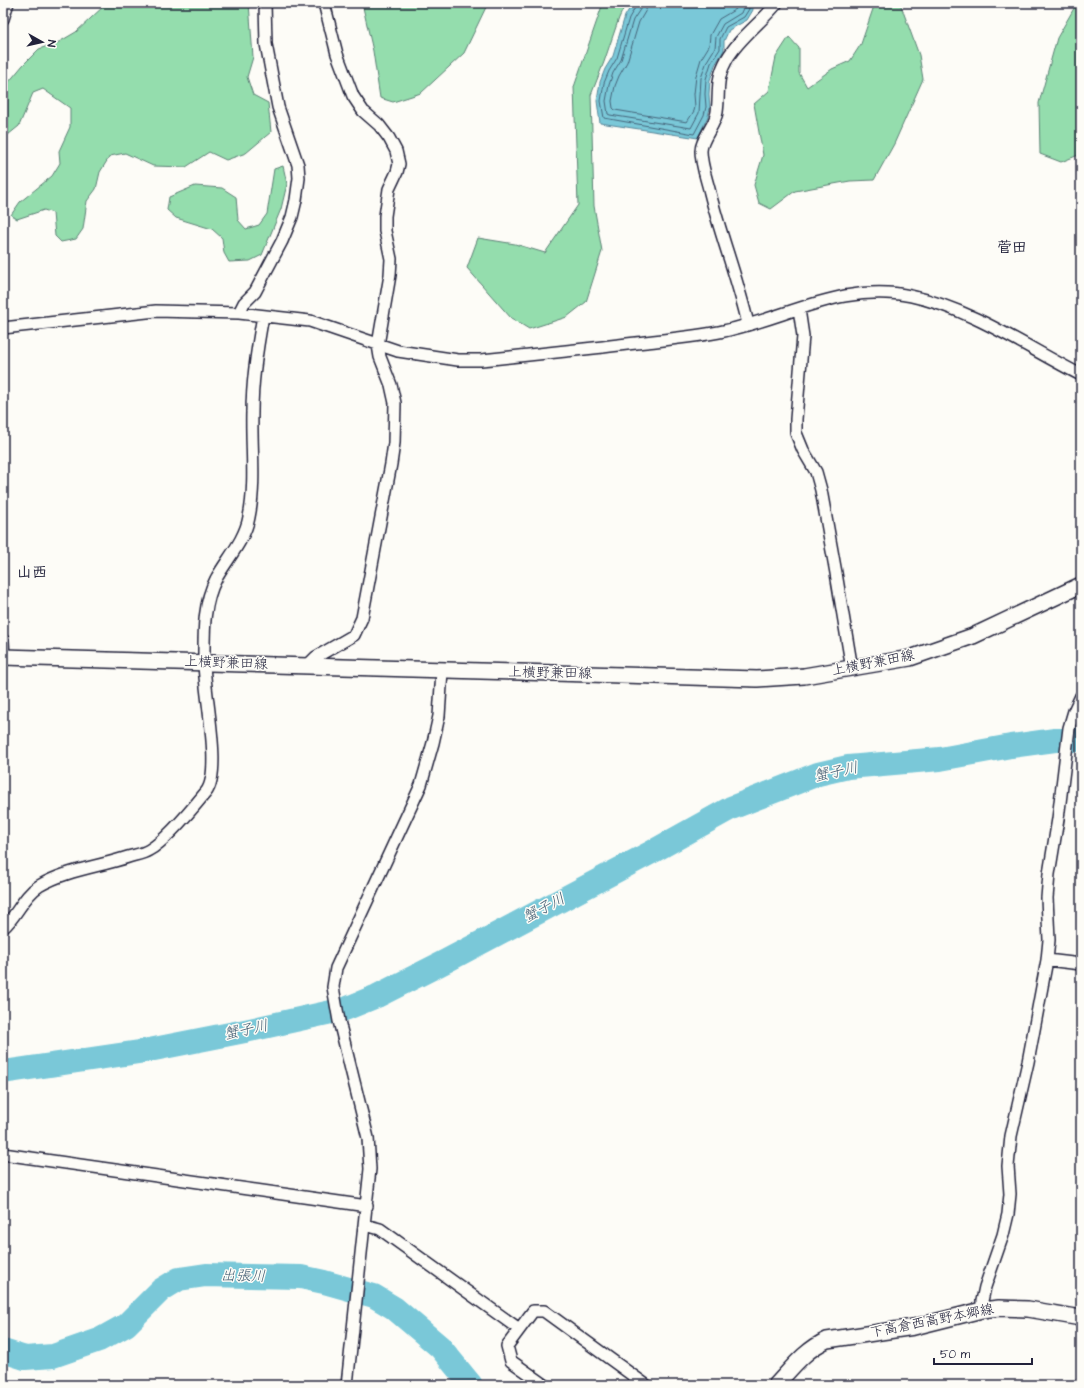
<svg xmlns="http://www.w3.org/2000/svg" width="1084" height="1388" font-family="'Architects Daughter','Klee One',sans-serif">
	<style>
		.green { fill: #94ddad; stroke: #5b8074 }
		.water { fill: #7ac8d8; stroke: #578699 }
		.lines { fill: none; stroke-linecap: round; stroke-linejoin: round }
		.shore { stroke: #45647a; stroke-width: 1 }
		.river { stroke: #7ac8d8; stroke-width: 24 }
		.minor-casing { stroke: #22223b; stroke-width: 14 }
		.secondary-casing { stroke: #22223b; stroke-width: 18 }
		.minor { stroke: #fdfcf7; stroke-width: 11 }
		.secondary { stroke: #fdfcf7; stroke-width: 15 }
		.labels { text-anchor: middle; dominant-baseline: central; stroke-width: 3; stroke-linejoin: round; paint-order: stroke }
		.street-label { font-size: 14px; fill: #22223b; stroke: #fdfcf7 }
		.neighbourhood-label { font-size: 15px; font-weight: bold; fill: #22223b; stroke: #fdfcf7 }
		.water-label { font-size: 15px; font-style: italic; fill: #415c72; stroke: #fdfcf7 }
	</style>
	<rect width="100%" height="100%" fill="#fdfcf7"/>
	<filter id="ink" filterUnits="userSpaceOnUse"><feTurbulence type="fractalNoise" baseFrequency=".025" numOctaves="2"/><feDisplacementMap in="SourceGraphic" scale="8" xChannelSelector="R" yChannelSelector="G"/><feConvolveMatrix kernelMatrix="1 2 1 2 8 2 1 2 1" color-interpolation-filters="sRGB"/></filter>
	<g filter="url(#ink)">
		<path class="green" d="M106,3H249L253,57L247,77L253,95L268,103L271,132L246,153L226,160L209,152L186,167L153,166L125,153L110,156L100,172L96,189L87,201L83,229L76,239L61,242L55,236L53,213L44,210L17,219L11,215L20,202L52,176L60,163L59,151L70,127V108L43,89L33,93L19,126L3,139V89L23,65L39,49L59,42L76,32L105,5Z
			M362,3H488L464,53L421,93L393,102L380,98L373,51Z
			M603,3H626L619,18L604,62L591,95L594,206L602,251L586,302L567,317L529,329L511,318L467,268L478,238L515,244L545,253L578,205L574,87Z
			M875,3H900L919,55L923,79L894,144L874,180L850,181L795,191L771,209L759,203L754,185L763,155L754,104L769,91L776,57L789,37L799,48V73L807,87L832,69L850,61L861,44Z
			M1077,3H1081V154L1061,162L1040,154L1039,103L1057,38Z
			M283,166L287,184L281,209L262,255L250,261L229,262L224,253L222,238L212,229L176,218L167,210L169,197L195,186L222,188L236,197L238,220L246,229L259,225L267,214L274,169Z"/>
		<path class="water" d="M633,3H752L753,10L747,20L729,30L724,41V50L715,65L710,80L709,94L710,108L708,116L698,138L600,123L597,101L600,82L605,69L613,56L625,16Z"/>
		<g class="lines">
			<path class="shore" d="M636,3V6L629,18L617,58L609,71L604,83L601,101L604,118L694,134L704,115L706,107L705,94L706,79L711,63L720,49V39L726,27L744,17L749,9L748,3
				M641,3V8L633,20L621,60L613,73L609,85L606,101L608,114L610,115L691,128L699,113L701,78L707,61L715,48L716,37L723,24L741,13L743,8V3
				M647,3L646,10L639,22L627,62L619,76L615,86L612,101L613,108L615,110L687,122L694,111L695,107L694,94L696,76L701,59L709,46L710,35L719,19L736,9L737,3"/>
			<path class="river" d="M3,1072L139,1052L245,1031L345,1009L377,996L446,961L650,853L731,808L818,774L848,767L940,759L1011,746L1055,740H1081
				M3,1351L25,1358L53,1356L99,1340L126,1325L161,1290L179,1279L206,1275L301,1277L324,1282L374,1296L394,1308L440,1347L471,1385"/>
			<defs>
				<path id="minor" d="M3,19L8,3
					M799,309L803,336L796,419V433L803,450L816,472L821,490L836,573L852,669
					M239,313L244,303L255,292L282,241L292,217L296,200L299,178L298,165L278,107L266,44L265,3
					M748,324C738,280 721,237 710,193C707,180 701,165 701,151C701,139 715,126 717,112C720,91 715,80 727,59C739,38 762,22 777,3
					M3,328L156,311L239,313L310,321L398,351L458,360H481C522,356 563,351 603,347C642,342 680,339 719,332C784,320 842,281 911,296C972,309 1026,347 1081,375
					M3,640L4,657
					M307,666L316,657L354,635L362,618L391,464L394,443L395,403L391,385L380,357L378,345L390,275L391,259L385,231V216L389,189L397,172L399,164L396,151L389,138L379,125L363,111L353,96L337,54L324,3
					M3,928C17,916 23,896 39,886C66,870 98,867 128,857C134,855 143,854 149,850C167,840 193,808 206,792C223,771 203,689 204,659C204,632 203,604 216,579C227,559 245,540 249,517C256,483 251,447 252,412C252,380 257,348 263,316
					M1047,960L1081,964
					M3,1154L367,1206
					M365,1225L380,1229L519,1329
					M982,1310V1301L985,1287L1003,1235L1008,1214L1010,1194L1008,1166L1011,1136L1028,1062L1047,960L1049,940L1047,898L1049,874L1058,819L1069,728L1074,711L1081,696
					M347,1385L370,1169L368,1138L339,1021L333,987L336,968L421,785L433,743L439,716L442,671
					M545,1385L511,1361L507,1346L533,1311H544L646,1385"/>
				<path id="secondary" d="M3,657L757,679L804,676L910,658L973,636L1081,585
					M776,1385C792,1368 805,1350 827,1340L914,1327L982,1310L999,1308L1028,1309L1081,1318"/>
			</defs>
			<use href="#minor" class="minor-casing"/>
			<use href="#secondary" class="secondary-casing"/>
			<use href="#minor" class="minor"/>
			<use href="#secondary" class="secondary"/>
		</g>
	</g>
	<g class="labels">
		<g class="street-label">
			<text transform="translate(226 663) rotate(2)">上横野兼田線</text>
			<text transform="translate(873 663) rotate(-11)">上横野兼田線</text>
			<text transform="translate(550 673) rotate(1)">上横野兼田線</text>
			<text transform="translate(932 1321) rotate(-11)">下高倉西高野本郷線</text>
		</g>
		<g class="neighbourhood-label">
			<text x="1012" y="247">菅田</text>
			<text x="32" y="572">山西</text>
		</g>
		<g class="water-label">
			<text transform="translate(836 772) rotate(-12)">蟹子川</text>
			<text transform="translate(544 908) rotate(-28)">蟹子川</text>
			<text transform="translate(246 1030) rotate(-12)">蟹子川</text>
			<text transform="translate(243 1276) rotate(1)">出張川</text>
		</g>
	</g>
	<rect width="1084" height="1388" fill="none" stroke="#fdfcf7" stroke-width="16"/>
	<rect x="8" y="8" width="1068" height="1372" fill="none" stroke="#22223b" stroke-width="1.5" filter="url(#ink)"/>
	<g transform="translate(42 42) rotate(98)" stroke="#fdfcf7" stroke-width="3" paint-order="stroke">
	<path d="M0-3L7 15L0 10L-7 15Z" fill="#22223b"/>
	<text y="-6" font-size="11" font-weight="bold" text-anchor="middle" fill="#22223b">N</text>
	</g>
	<path d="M934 1358v6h98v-6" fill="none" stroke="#22223b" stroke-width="2"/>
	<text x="940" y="1358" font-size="12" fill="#22223b" stroke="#fdfcf7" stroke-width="3" paint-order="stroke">50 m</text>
</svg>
